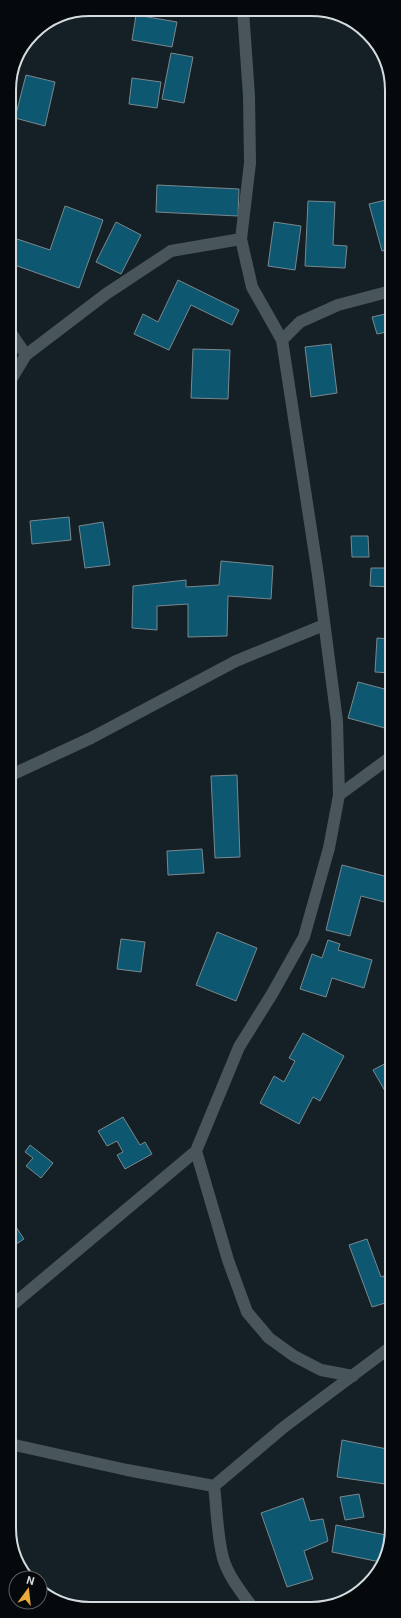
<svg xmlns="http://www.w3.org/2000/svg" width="401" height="1618" font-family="Roboto,sans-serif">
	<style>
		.building { fill: #0d5770; stroke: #79888f }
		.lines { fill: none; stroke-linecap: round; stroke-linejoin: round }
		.minor { stroke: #48565c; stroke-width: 12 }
		.rim { fill: none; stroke: #d4dce0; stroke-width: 2 }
	</style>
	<rect width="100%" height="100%" fill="#142026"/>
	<path class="building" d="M136,15L177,22L172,47L132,40Z
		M171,53L193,57L184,103L162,99Z
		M26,75L55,82L45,126L15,118Z
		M132,78L161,82L157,108L129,104Z
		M157,185L239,189L238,216L156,212Z
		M386,200L391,220V249L382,251L369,204Z
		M308,201L335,202L333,245L347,246L345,268L305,266Z
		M65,206L103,220L79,288L9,263V252L14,238L50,250Z
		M116,222L141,235L121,274L96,262Z
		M274,222L301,226L295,270L268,266Z
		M178,280L239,310L232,325L191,305L169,350L134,334L143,314L158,322Z
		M390,313L391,331L377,334L372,317Z
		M331,344L337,393L311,397L305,347Z
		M193,349L230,350L228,399L191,398Z
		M69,517L71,540L32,544L30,521Z
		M103,522L110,565L85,568L79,526Z
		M351,536H368L369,557H352Z
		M221,561L273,566L271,599L228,596L227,636L188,637V604L157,606V630L132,628L133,586L186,580V587L219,585Z
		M371,568H391V587L370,586Z
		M377,638L391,639L392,673L375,672Z
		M358,682L392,691V730L348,718Z
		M237,775L240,857L215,858L211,776Z
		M202,849L204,873L168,875L167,851Z
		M342,865L392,878V904L361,896L350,936L326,930Z
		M217,932L257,948L236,1001L196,985Z
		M121,939L145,942L141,972L117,969Z
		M328,940L340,944L338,950L372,960L364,988L332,978L326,997L300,989L312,954L322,958Z
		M303,1033L344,1056L320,1101L313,1097L299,1124L260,1103L274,1076L284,1082L295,1061L289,1058Z
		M392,1060V1087L385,1091L373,1070Z
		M123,1117L140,1145L145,1142L152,1154L125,1169L117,1155L123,1152L117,1141L107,1146L98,1131Z
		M30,1145L53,1163L41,1178L26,1166L33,1158L25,1152Z
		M392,1202V1219L386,1203Z
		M10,1218L24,1239L10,1248Z
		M367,1239L381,1277L392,1273V1301L372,1307L349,1245Z
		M342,1440L392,1450V1485L337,1477Z
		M359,1494L364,1517L345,1520L340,1497Z
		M303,1498L310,1521L323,1519L328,1541L304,1551L313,1579L287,1587L261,1513Z
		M336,1525L391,1536L380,1562L332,1552Z"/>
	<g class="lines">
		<path class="minor" d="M243,10L249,96L250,163L241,239L252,287L282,340
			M9,330L26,355
			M9,383L26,355L106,294L171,251L241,239
			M9,776L91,738L236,661L324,625
			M339,795L392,756
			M10,1307L196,1151
			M353,1376L321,1370L294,1356L269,1338L247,1312L228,1260L196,1151L239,1047L272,994L304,937L329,848L339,795L337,721L318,575L282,340L300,322L338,305L391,291
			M10,1444L127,1470L214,1486L284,1427L392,1346
			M214,1486C217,1510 217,1535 223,1558C228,1576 242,1593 253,1608"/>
	</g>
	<path d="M0 0H401V1618H0ZM90 16H311A74 74 0 0 1 385 90V1528A74 74 0 0 1 311 1602H90A74 74 0 0 1 16 1528V90A74 74 0 0 1 90 16Z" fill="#05090b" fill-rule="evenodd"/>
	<path class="rim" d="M90 16H311A74 74 0 0 1 385 90V1528A74 74 0 0 1 311 1602H90A74 74 0 0 1 16 1528V90A74 74 0 0 1 90 16Z"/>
	<g transform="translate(28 1590) rotate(15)"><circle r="19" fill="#05090b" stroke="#585d60"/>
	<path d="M0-3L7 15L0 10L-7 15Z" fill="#ebaa39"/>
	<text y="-6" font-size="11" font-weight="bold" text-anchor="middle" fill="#d4dce0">N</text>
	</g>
</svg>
